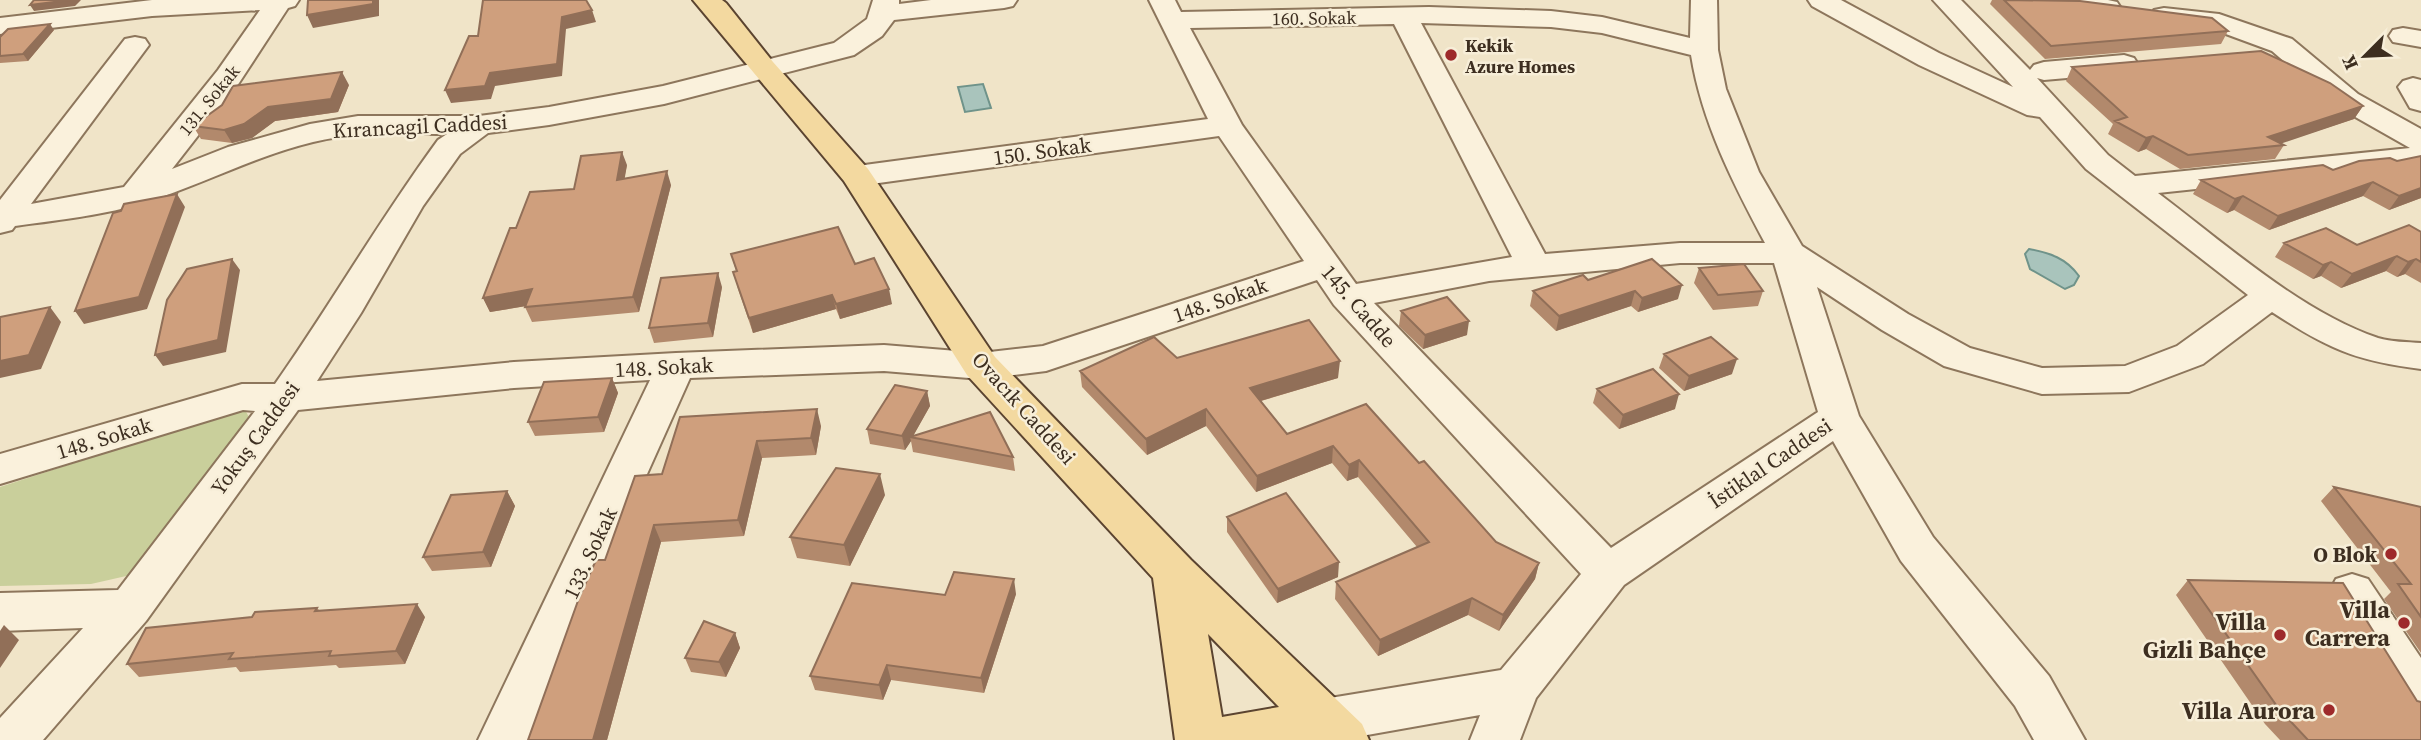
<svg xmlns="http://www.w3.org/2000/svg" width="2421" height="740" font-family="'Source Serif 4',serif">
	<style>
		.green { fill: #c9cf9b }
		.water { fill: #a9c4bc; stroke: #6f938a; stroke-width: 2 }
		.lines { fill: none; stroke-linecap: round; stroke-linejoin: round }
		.minor-casing { stroke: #8d765c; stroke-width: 4 }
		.major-casing { stroke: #5b4430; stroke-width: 4 }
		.minor { fill: #faf1dc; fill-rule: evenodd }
		.major { fill: #f3d9a0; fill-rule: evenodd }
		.wall { fill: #b2896c }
		.shaded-wall { fill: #916f58 }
		.building { fill: #cf9f7d; stroke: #916f58; stroke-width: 2 }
		.poi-dot { fill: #9e2a2b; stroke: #f7eed8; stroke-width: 2.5 }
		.labels { text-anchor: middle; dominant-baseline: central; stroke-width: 5; stroke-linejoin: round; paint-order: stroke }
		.far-street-label { font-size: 18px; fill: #3d2e20; stroke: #f7eed8 }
		.far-poi-label { font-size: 18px; font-weight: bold; fill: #3d2e20; stroke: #f7eed8; text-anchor: start }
		.street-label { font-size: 21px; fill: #3d2e20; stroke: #f7eed8 }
		.poi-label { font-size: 21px; font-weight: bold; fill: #3d2e20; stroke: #f7eed8; text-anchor: end }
		.near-poi-label { font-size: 24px; font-weight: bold; fill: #3d2e20; stroke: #f7eed8; text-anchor: end }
	</style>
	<rect width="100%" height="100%" fill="#f0e4c8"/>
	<path class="green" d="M244,408L250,419L135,574L91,584L0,586V487Z"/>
	<path class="water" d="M983,84L991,108L965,112L958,87Z
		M2029,249C2050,253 2066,258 2079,276L2074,285L2065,289L2030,269L2025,254Z"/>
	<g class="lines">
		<defs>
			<path id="minor" d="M152,0H299L295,6L288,8L239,83L172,169L228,147L310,124L358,116H479L549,107L663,86L834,43L867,19L873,0H899V4L931,0H1017L1013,6L1004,8L894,20L882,36L854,55L664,104L549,125L488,133L460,154L423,206L361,313L317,381L514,362L676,353L884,345L981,353L1043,346L1304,261L1219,136L857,186L846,183L841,176L846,169L857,166L1208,119L1149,0H1175L1181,12L1429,7L1551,11L1602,17L1690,38L1691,0H1717L1718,50L1726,89L1759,172L1802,246L1908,314L1970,348L2042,368L2125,366L2177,346L2248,295L2086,169L2040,117L2027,115L1919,65L1812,6L1808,0H1841L1939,53L2013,87L1933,0H1961L2030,70L2034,65L2044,62L2124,55L2134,58L2138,64L2134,70L2124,73L2044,80L2037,78L2108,155L2135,176L2410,148L2336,106L2272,51L2215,30L2154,22L2150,16L2154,10L2164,8L2219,14L2292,39L2358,94L2421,129V165L2158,193C2223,242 2301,312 2378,338C2391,342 2407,342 2421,343V369C2355,361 2327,348 2272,312L2203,364L2129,392L2042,394L1944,366L1882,330L1817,287L1859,416L1933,537L2049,676L2085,740H2034L2015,706L1901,561L1833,441L1624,585L1536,698L1520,740H1470L1480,715L1339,740H1317L1306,736L1299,721L1306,706L1324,699L1501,670L1581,574L1334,305L1317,280L1046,371L981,379L884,371L690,378L528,740H478L650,380L514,388L298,410L146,621L43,740H0V718L83,628L0,631V593L118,590L255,411L243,410L0,484V454L242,384H275C331,304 380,219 438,140L447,134C402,134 357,131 313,142C255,156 203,184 147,202C105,215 58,220 15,226L12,230L0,233V200L125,39L135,37L145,39L149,45L31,204L124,187L218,70L260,10L152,16L0,34V18ZM1421,23L1551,27L1602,33L1691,55C1702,123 1733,183 1765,243H1680L1545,254ZM1394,24L1512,257L1356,284L1242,125L1190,28ZM1680,263H1774L1818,412L1611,548L1374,303L1489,281Z
				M2038,0H2108L2117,2L2121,8L2117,14C2095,19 2064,11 2042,6Z
				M2403,28L2421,31V47L2393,42L2389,36L2393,30Z
				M2413,78L2421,80V111L2410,108L2398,87L2403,81Z
				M2352,574L2368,579L2421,658V720L2404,714L2329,592L2336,579Z"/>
			<path id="major" d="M693,0H722L726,3L773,62L868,169L995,357L1191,560L1362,724L1369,740H1175L1153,578L967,375L844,181ZM1208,634L1279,707L1222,717Z"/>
		</defs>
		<use href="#minor" class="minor-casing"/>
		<use href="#major" class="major-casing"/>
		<use href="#minor" class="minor"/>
		<use href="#major" class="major"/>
	</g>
	<path class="wall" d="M1992,0H2047L2228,31L2221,44L2045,59L1990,4Z
		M54,30L28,61L0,63V37Z
		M2072,67L2363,106L2354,119L2280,143L2284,145L2275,159L2180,169L2146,149L2138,152L2108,134L2113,124L2066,81Z
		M349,85L338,112L275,121L252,138L232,143L201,139L193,126Z
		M2421,156V198L2389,210L2363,196L2269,230L2234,210L2227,213L2193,194L2201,180L2333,170L2397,161Z
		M627,165L624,179L671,185L639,312L532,322L525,307L526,306L490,312L483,298L516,228L574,189Z
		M2421,232V283L2405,274L2397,277L2386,271L2341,288L2321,276L2313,279L2275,257L2284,243L2357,245Z
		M731,254L855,264L892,304L840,319L836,309L753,333L737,286L736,271Z
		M1699,268L1763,291L1758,306L1713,310L1694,283Z
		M1588,280L1678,299L1638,312L1631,306L1556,331L1530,306L1533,291Z
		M722,287L713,337L654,343L649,328Z
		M1401,311L1467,335L1423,349L1399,326Z
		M1664,354L1732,374L1684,391L1659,368Z
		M1177,358L1338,378L1261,401L1287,434L1419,463L1496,542L1539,563L1535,579L1499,631L1468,615L1378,656L1335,599L1336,582L1417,547L1358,477L1347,481L1332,463L1256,492L1206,426L1147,455L1082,387L1080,371Z
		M612,378L618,393L604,432L535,436L528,422Z
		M1597,389L1675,409L1619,429L1593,403Z
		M927,391L930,406L913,436L1013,457L1015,471L913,452L911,441L905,450L870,444L867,429Z
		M680,417L821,426L816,455L762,458L744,536L661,542L607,740H528L605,560L662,474Z
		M2334,487L2421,507V653L2384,599L2391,592L2321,501Z
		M507,491L515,506L491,567L432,571L423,557Z
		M885,495L850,566L797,558L790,537Z
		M1227,517L1338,577L1277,603L1227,532Z
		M2188,580L2421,740H2280L2265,724L2176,595Z
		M1016,594L984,693L891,680L883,700L815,690L810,676L945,595Z
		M317,608L320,611L425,617L405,664L339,668L336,665L240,672L236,667L139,677L127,664L252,617Z
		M735,633L740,648L726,677L691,672L685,658Z"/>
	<path class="shaded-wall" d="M70,0H81L75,6L34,11L30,5Z
		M373,0H379V16L313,28L307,15Z
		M592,10L596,22L566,29L562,76L495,86L491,99L451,103L445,90L490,73L562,17Z
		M50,24L54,30L28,61L23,54Z
		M342,72L349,85L338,112L275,121L252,138L232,143L224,130L268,107Z
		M2363,106L2354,119L2271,147L2268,137Z
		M2153,136L2146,149L2138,152L2146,138Z
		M622,152L627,165L622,194L617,180Z
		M667,171L671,185L639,312L633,297Z
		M2373,182L2363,196L2269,230L2278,216Z
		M2421,188V198L2389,210L2399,196Z
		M177,194L185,207L147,309L84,324L75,311Z
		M2243,196L2234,210L2227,213L2235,199Z
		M2397,256L2386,271L2341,288L2352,274Z
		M232,259L240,270L226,352L163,366L155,355Z
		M2416,259L2405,274L2397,277L2408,262Z
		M2331,262L2321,276L2313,279L2323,265Z
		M718,273L722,287L713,337L708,323Z
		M1682,285L1678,299L1638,312L1642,298Z
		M532,289L538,304L490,312L483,298Z
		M889,289L892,304L840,319L836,304Z
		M1635,291L1631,306L1556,331L1559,316Z
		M832,295L836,309L753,333L749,318Z
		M50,307L61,322L41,369L0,378V361Z
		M1469,321L1467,335L1423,349L1425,335Z
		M1737,359L1732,374L1684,391L1689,376Z
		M1340,361L1338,378L1250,404V388Z
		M612,378L618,393L604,432L598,417Z
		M927,391L930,406L912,438L910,437L911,441L905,450L902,436Z
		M1679,394L1675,409L1619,429L1623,415Z
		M817,409L821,426L816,455L811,438Z
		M1206,409V426L1147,455L1146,439Z
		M757,441L762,458L744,536L738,520Z
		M1333,446L1332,463L1256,492L1257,476Z
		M1359,460L1358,477L1347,481L1349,465Z
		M880,474L885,495L850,566L844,545Z
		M507,491L515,506L491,567L483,552Z
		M654,525L661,542L607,740H593Z
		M1339,562L1338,577L1277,603L1278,589Z
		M1539,563L1535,579L1499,631L1503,615Z
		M1014,579L1016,594L984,693L981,678Z
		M1472,598L1468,615L1378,656L1380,640Z
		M417,604L425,617L405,664L396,651Z
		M4,625L19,640L0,668V631Z
		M735,633L740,648L726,677L719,662Z
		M887,665L891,680L883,700L879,685Z"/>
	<path class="building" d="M34,0H70L30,5Z
		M308,0H373V4L307,15Z
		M483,0H586L592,10L562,17L557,64L490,73L485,86L445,90L469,36H478Z
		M2004,0L2080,1L2212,18L2228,31L2051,46Z
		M50,24L23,54L0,56V37L8,29Z
		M2261,51L2330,83L2363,106L2268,137L2284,145L2188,155L2153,136L2146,138L2115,121L2127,117L2072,67Z
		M342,72L331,99L268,107L244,124L224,130L193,126L222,105L233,86Z
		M622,152L617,180L667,171L633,297L525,307L532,289L483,298L510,228H516L530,192L574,189L581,156Z
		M2421,156V188L2399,196L2373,182L2278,216L2243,196L2235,199L2201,180L2323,165L2333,170L2359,161L2390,158L2397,161Z
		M177,194L139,297L75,311L113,213L121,211L124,204Z
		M2409,225L2421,232V262L2416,259L2408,262L2397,256L2352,274L2331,262L2323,265L2284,243L2326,228L2357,245Z
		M838,227L855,264L874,258L889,289L836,304L832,295L749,318L733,272L737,271L731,254Z
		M232,259L218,340L155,355L167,300L187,269Z
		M1652,259L1682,285L1642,298L1635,291L1559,316L1533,291L1583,275L1588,280Z
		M1744,264L1763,291L1718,295L1699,268Z
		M718,273L708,323L649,328L661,278Z
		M1447,297L1469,321L1425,335L1401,311Z
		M50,307L29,355L0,361V317Z
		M1309,320L1340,361L1250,388L1287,434L1366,404L1419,463L1424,461L1496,542L1539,563L1503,615L1472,598L1380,640L1336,582L1429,542L1359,460L1349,465L1333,446L1257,476L1206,409L1146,439L1080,371L1154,337L1177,358Z
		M1711,337L1737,359L1689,376L1664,354Z
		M1653,369L1679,394L1623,415L1597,389Z
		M612,378L598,417L528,422L544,382Z
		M895,385L927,391L902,436L867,429Z
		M817,409L811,438L757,441L738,520L654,525L593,740H528L579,598L596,560H605L635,476L662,474L680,417Z
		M990,412L1013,457L910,437Z
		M836,468L880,474L844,545L790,537Z
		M2334,487L2421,507V617L2398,584H2411Z
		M507,491L483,552L423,557L451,495Z
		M1286,493L1339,562L1278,589L1227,517Z
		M954,572L1014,579L981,678L887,665L879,685L810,676L852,583L945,595Z
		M2188,580L2343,583L2417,701L2421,702V740H2308L2279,709Z
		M417,604L396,651L329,656L331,651L229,659L233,653L127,664L146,628L252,617L255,612L317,608L315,611Z
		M704,621L735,633L719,662L685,658Z"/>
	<g class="poi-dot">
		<circle cx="1451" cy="55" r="7"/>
		<circle cx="2391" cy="554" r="7"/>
		<circle cx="2404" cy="623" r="7"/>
		<circle cx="2280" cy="635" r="7"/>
		<circle cx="2329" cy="710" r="7"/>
	</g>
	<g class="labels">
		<g class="far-street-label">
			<text transform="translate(1314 18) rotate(-1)">160. Sokak</text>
			<text transform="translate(209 100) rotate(-51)">131. Sokak</text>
		</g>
		<g class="far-poi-label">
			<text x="1465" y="45">Kekik<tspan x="1465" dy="21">Azure Homes</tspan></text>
		</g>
		<g class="street-label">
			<text transform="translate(420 126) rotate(-3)">Kırancagil Caddesi</text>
			<text transform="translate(1042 151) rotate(-8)">150. Sokak</text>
			<text transform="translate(1220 300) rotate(-19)">148. Sokak</text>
			<text transform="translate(1359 306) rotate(49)">145. Cadde</text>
			<text transform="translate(664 367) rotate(-3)">148. Sokak</text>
			<text transform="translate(1024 408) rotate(48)">Ovacık Caddesi</text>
			<text transform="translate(104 438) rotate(-17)">148. Sokak</text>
			<text transform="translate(255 438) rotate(-54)">Yokuş Caddesi</text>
			<text transform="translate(1770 463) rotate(-34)">İstiklal Caddesi</text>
			<text transform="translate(590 553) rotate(-65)">133. Sokak</text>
		</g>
		<g class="poi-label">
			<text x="2377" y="554">O Blok</text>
		</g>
		<g class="near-poi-label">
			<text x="2390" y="609">Villa<tspan x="2390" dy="28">Carrera</tspan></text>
			<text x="2266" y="621">Villa<tspan x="2266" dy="28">Gizli Bahçe</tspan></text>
			<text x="2315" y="710">Villa Aurora</text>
		</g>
	</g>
	<g transform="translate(2365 56) rotate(246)" stroke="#f7eed8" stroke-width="5" paint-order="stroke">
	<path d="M0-5L12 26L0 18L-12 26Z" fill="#3d2e20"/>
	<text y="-10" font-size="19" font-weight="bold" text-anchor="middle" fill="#3d2e20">K</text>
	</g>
</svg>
